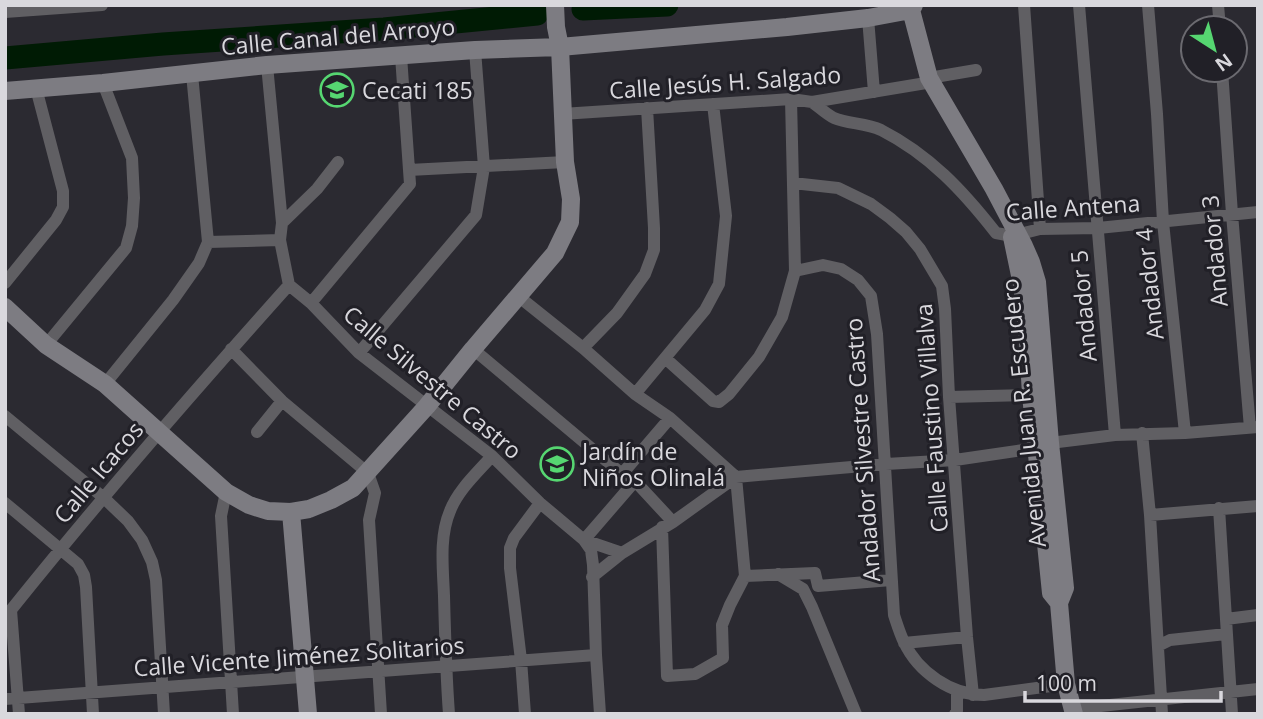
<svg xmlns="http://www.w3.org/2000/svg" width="1263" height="719" font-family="'Open Sans',sans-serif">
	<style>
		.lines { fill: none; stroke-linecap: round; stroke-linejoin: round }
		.river { stroke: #001b04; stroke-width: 23 }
		.street { stroke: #605f63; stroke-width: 12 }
		.secondary { stroke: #7d7c82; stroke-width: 18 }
		.labels { text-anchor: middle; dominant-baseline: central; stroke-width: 6; stroke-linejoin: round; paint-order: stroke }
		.street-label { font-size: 23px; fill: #d9d8dd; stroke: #212027 }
		.poi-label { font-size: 23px; fill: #d9d8dd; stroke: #212027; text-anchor: start }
	</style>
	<rect width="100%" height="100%" fill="#2b2a31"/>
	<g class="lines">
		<path class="river" d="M583,9L667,5
			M5,58L163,44L384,29L537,14"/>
		<path class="street" d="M1024,5L1040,229
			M1079,5L1115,435
			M1148,5L1157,114L1163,222L1185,433
			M1218,5L1220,28
			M5,12L102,5
			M868,18L874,92
			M267,65L282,223L280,240L289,285
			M1222,70L1232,214L1250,428
			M929,78L976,70
			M812,102C819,107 826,114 834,118C848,124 866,123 881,130C930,155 963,191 996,233L1012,236L1040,229L1098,228L1258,212
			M562,114L791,99L812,102L932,82
			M409,170L565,162
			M793,183L838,188L871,204L890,218L906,232L920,249L942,286L945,309L949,397L967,637L973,695
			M282,223L317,189L338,162
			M208,242L280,240
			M795,271L823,265L841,269L858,280L871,296L877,334L894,615C897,624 900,634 904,642C918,672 951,695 984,695L1066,684
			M5,283L56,220L63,207V191L36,88
			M289,285L311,303L359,353L492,456L540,503L584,540L622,553
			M518,296L583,348L635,394L670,418L736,477L745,576L730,605L722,625L723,658L695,674L667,676L662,527
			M311,303L410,184L401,56
			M46,345L126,248L132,226L134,198L132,158L103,83
			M583,348L617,313L645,274L654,250V228L647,108
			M231,349L282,401L368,473L375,493L369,520L381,714
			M473,349L622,474L635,481L673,522
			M359,353L476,215L484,167L475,50
			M665,358L713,401L719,402L729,394L759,357L782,317L795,271L791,99
			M105,384L173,300L199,263L208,242L192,74
			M635,394L705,310L719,284L726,216L713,104
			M949,397L1031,395
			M5,416L104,498L128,521L142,540L152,562L156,580L164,714
			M257,432L282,401
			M1142,433L1150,515L1162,714
			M622,474L670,418
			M226,492L221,516L233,714
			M5,503L78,564L84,575L86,587L93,714
			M1219,508L1232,714
			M1150,515L1258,506
			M778,574L803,589L812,607L856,714
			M745,576L815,573L818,586L891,580
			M592,577L622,553L673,522L736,477L886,464L955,460L1037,448L1050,443L1115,435L1185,433L1258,427
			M1226,619L1258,615
			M904,643L967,637
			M1158,646L1170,640L1226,634
			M5,699L596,655
			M1073,709L1258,689
			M19,714L11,610C100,499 194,391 289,285
			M449,714C446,674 445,635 444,596C443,568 439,537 450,511C458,490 477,473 492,456
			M525,714L521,660L510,568V548L514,538L540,503
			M600,714L596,655L593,565L591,550L584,540L635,481
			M955,714L957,711V691"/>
		<path class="secondary" d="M914,5L911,10L929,78L994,189L1024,246L1031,262L1037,282L1050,443L1065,588L1059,603L1066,684L1074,714
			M5,91L103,83L267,65L475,50L560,47L787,27L868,18L911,10
			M1012,237L1022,285L1027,324L1031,395L1051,593L1059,603
			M5,307L46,345L105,384L226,492L249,505L268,511L291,512L309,509L331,500L353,488L427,406L473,349L555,253L570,222L571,199L565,162L560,47L556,27L555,5
			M291,512L308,714"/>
	</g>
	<defs>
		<symbol id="school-ring" viewBox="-11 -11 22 22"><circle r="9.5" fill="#212027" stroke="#56d671" stroke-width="1.5"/><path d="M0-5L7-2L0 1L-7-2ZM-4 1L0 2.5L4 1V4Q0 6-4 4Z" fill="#56d671"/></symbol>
	</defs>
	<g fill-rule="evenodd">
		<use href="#school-ring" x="318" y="71" width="38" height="38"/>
		<use href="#school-ring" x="538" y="445" width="38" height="38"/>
	</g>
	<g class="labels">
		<g class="street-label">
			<text transform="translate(338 36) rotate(-5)">Calle Canal del Arroyo</text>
			<text transform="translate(725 82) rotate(-4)">Calle Jesús H. Salgado</text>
			<text transform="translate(1073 207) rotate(-4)">Calle Antena</text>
			<text transform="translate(1214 251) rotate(-95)">Andador 3</text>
			<text transform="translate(1149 284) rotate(-96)">Andador 4</text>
			<text transform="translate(1083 306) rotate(-95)">Andador 5</text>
			<text transform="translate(433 382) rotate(40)">Calle Silvestre Castro</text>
			<text transform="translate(1023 413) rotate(-96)">Avenida Juan R. Escudero</text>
			<text transform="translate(931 418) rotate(-94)">Calle Faustino Villalva</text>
			<text transform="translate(862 450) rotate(-94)">Andador Silvestre Castro</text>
			<text transform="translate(98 472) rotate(-50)">Calle Icacos</text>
			<text transform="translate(299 656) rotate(-4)">Calle Vicente Jiménez Solitarios</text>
		</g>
		<g class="poi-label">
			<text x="362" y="90">Cecati 185</text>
			<text x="582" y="451">Jardín de<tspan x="582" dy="26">Niños Olinalá</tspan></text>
		</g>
	</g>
	<rect width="1263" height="719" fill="none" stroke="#d9d8dd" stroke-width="14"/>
	<g transform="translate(1214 49) rotate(144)"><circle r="33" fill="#212027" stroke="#6b6a70" stroke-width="2"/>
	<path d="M0-5L12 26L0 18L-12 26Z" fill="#56d671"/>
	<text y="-10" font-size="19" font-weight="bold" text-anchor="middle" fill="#d9d8dd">N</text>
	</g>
	<path d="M1025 691v10h196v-10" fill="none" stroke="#d9d8dd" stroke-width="3.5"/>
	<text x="1036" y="691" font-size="21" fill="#d9d8dd" stroke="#212027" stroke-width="5" paint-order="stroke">100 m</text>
</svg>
